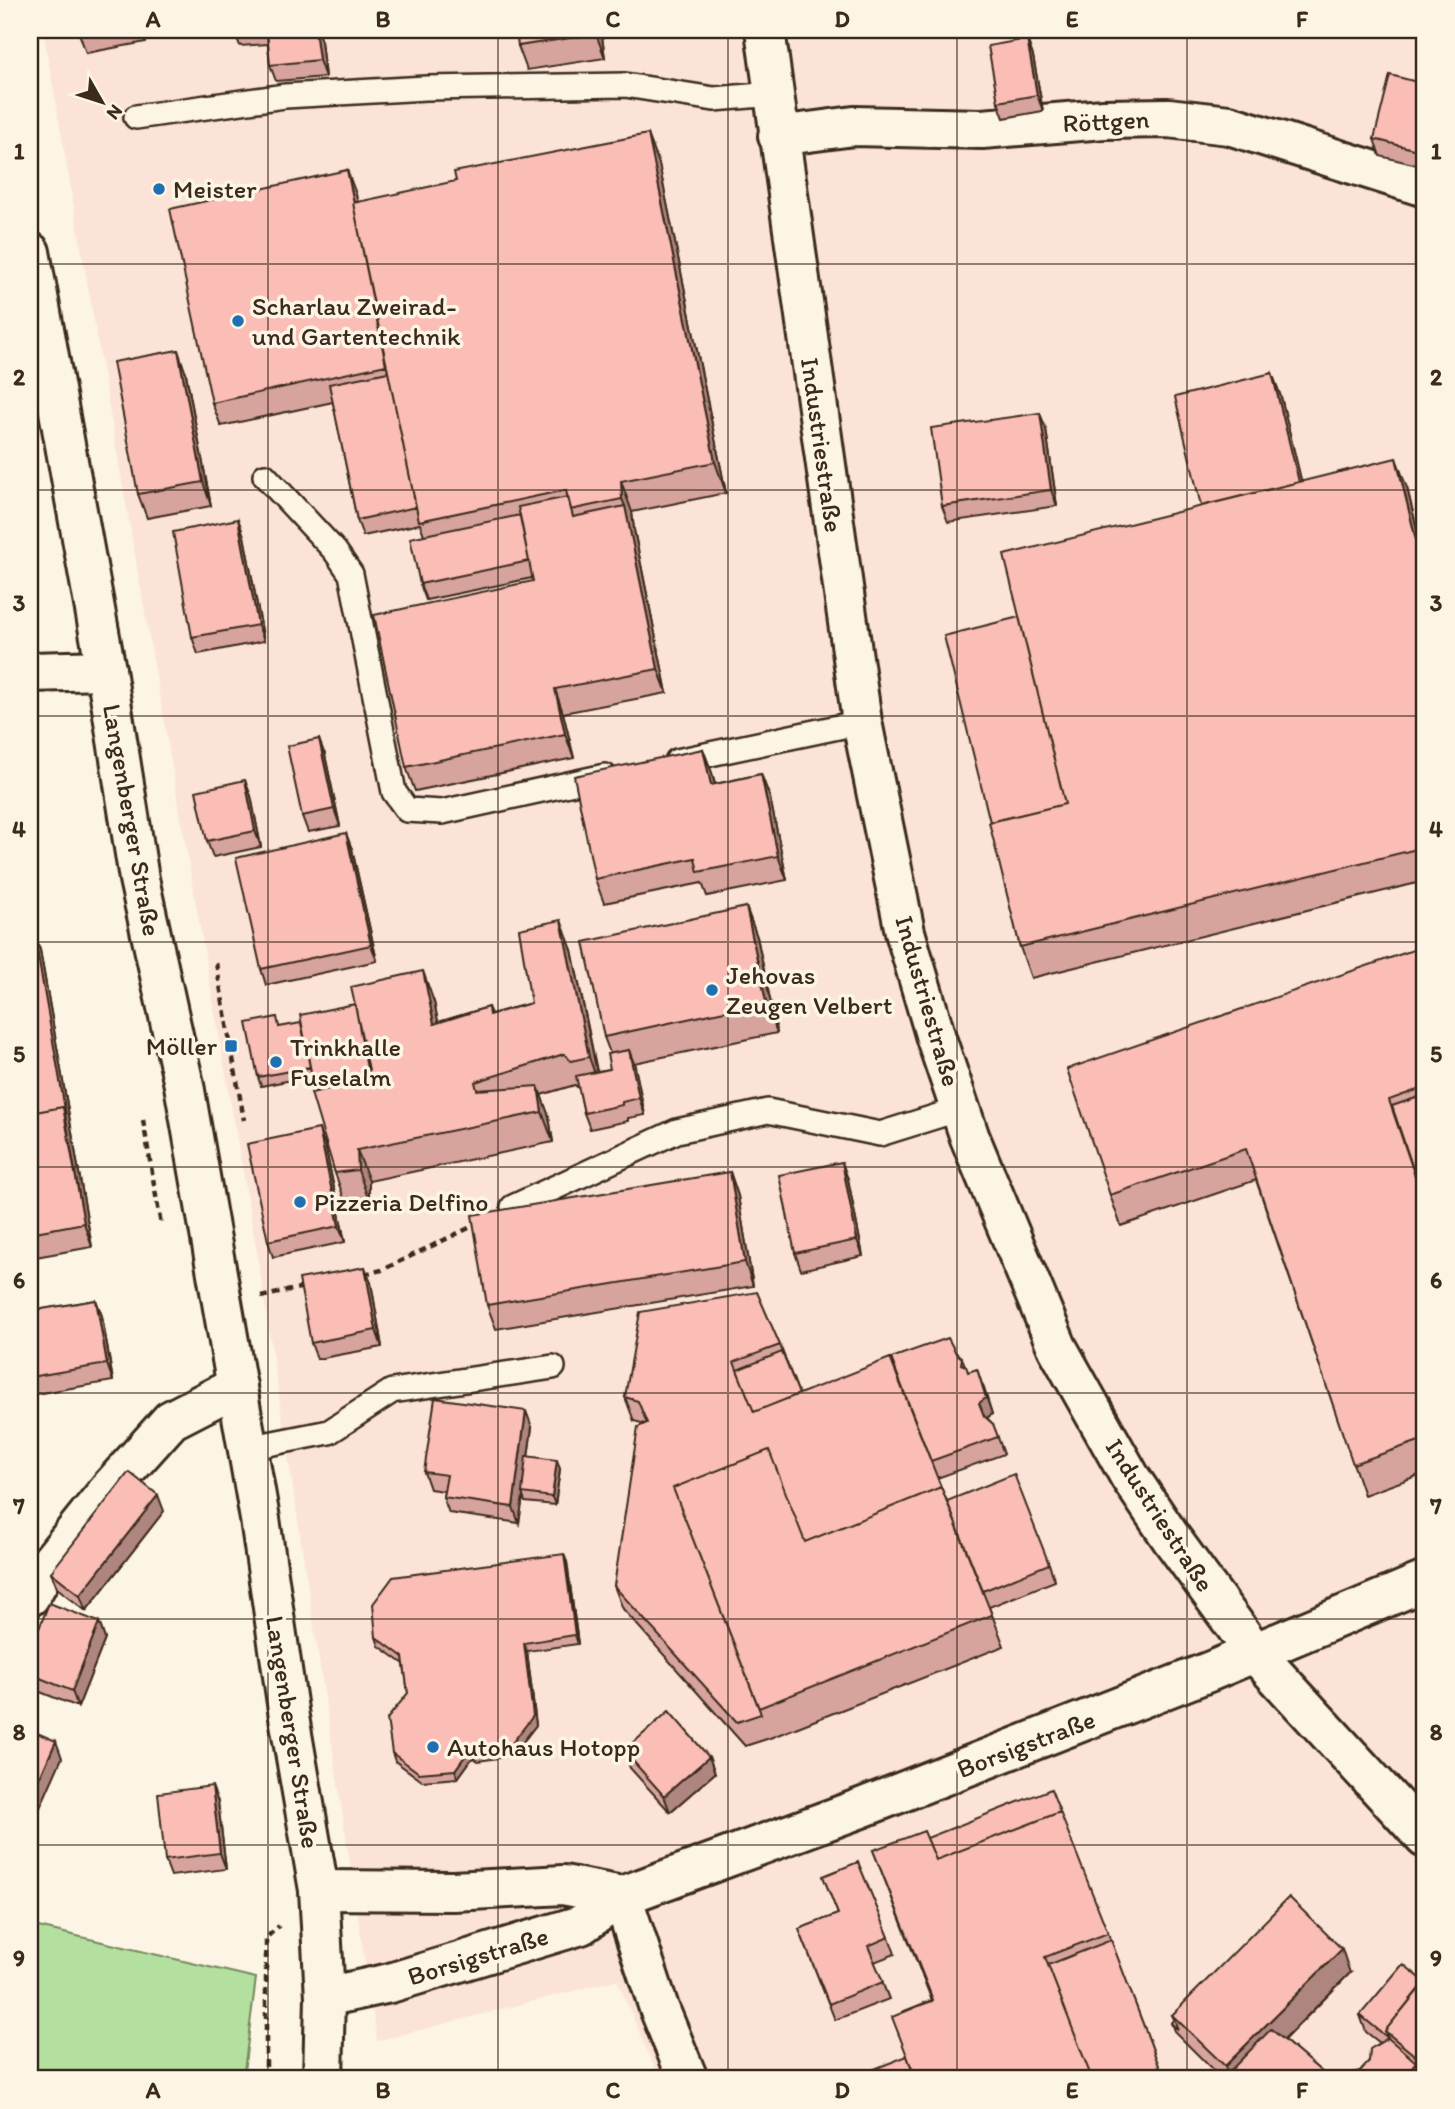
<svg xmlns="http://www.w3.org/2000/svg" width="1455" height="2109" font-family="Itim,sans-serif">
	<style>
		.built { fill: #fbe4d7 }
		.green { fill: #b3e09e; stroke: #77855e; stroke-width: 2 }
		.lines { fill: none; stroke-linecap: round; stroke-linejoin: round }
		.lane-casing { stroke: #3b2a1e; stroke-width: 28 }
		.street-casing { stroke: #3b2a1e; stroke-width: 44 }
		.secondary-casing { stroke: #3b2a1e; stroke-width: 44 }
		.path { stroke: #3b2a1e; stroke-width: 4.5; stroke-dasharray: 7 5; stroke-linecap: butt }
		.lane { stroke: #fcf5e5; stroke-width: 23 }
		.street { stroke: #fcf5e5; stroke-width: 38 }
		.secondary { stroke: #fcf5e5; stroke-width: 38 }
		.wall { fill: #d7a39d; stroke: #3b2a1e; stroke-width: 2 }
		.shaded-wall { fill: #af857f; stroke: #3b2a1e; stroke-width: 2 }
		.building { fill: #fabeb6; stroke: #3b2a1e; stroke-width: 2 }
		.grid { fill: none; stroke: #3b2a1e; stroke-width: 2; stroke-opacity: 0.55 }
		.poi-dot { fill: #1f6fb2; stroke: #fcf5e5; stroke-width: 2.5 }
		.labels { text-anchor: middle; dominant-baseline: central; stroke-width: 7; stroke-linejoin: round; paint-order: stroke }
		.street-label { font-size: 26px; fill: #3b2a1e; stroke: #fcf5e5 }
		.poi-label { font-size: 26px; fill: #3b2a1e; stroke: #fcf5e5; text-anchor: start }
		.neatline { fill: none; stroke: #3b2a1e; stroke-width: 2.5 }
		.grid-label { font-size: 23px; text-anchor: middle; font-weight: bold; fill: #3b2a1e }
	</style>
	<rect width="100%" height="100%" fill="#fcf5e5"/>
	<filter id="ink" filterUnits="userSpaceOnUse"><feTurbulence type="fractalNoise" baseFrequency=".0143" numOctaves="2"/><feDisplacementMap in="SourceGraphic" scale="14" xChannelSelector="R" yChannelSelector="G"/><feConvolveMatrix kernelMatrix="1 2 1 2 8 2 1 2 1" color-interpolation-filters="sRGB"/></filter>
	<g filter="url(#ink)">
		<path class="built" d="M43,30H948L950,32L1425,31V2079H659L617,1980L377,2041L258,1259Z"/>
		<path class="green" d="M948,30H1425V31L949,32Z
			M30,1925L256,1978L243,2079H30Z"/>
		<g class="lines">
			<defs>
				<path id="lane" d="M136,117L285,96L426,88L625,85L714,99L773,94
					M265,476L335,551L351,574L394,792L407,810L442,812L605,776
					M677,761L862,722
					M513,1207L677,1131L768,1111L880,1134L960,1109
					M248,1448L329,1432L392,1391L553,1367"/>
				<path id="street" d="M765,30L862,722L905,932L936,1038L970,1138L1057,1347L1130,1477L1171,1538L1255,1653L1425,1838
					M778,136L854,126L982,129L1104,119L1168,118L1229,125L1425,187
					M30,672L106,670
					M30,1596L46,1568L111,1487L171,1420L237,1386
					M319,1890L453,1891L563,1885L622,1896
					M622,1896L659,2008L688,2079
					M325,1997L390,1983L581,1925L622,1896L861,1808L1211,1671L1425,1581"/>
				<path id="secondary" d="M30,252L106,670L139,879L184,1085L260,1519L289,1717L319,1890L325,1997L323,2079"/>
			</defs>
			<use href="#lane" class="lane-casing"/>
			<use href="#street" class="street-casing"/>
			<use href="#secondary" class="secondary-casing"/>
			<path class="path" d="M216,963L244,1120
				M143,1120L161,1225
				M364,1274L382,1270L477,1224
				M261,1297L304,1287
				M266,2079V1938L279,1926"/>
			<use href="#lane" class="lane"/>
			<use href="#street" class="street"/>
			<use href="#secondary" class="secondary"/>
		</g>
		<path class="wall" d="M78,30H144L146,42L86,53Z
			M234,30H315L321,41L325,77L276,81L270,65L268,44L240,46Z
			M601,30L605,58L527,70L518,46Z
			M1027,39L1033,56L1043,111L1004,118L998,102Z
			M1425,84V167L1380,156L1374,139Z
			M659,164L726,493L632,512L634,530L667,693L563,713L574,758L415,791L406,767L533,581L532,578L426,600L420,584L424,535L420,524L363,536L357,520L333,402L221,426L212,403L347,170L357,202Z
			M1272,373L1281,397L1301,481L1407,488L1425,562V881L1031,978L1020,947L990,822L1019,617L1201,506Z
			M186,374L211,506L147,518L138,494Z
			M1046,429L1057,506L948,522L942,506Z
			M238,519L244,536L264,641L198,654L192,637Z
			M703,749L712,773L715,784L761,774L770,798L787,880L707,896L702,883L604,903L595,879Z
			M325,755L340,826L308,832L302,816Z
			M251,796L261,847L213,857L207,841Z
			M352,849L377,961L266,985L261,969Z
			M746,907L757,937L777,1033L634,1063L645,1115L628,1118V1121L590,1129L584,1113L579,1089L575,1085L541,1095L549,1117L553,1142L369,1181V1201L346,1204L335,1173L312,1076L261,1086L258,1077L434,1002L438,1022L488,1007L491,1014L531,1003L572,950L597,1071L610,1069V1053L604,1037Z
			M34,934L40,950L92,1247L30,1258V935Z
			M1425,946V1473L1364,1495L1256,1180L1121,1226L1110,1195Z
			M325,1145L345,1242L273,1257L268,1241Z
			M730,1172L738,1196L753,1286L496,1329L487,1305Z
			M848,1179L863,1256L801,1270L795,1253Z
			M371,1283L382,1347L317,1359L311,1343Z
			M96,1300L102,1316L113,1381L30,1395V1311Z
			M780,1345L799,1394L892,1364L956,1353L962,1358L968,1372L983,1385L992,1414L987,1418L993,1424L1004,1454L937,1478L947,1501L1049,1564L1055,1581L989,1607L1004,1646L770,1738L745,1746L623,1609L614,1586L645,1424L634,1421L625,1397Z
			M532,1427L528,1457L560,1469L555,1505L525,1502L523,1496L519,1523L449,1513L443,1497L444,1491L430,1489L424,1472Z
			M164,1511L86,1611L57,1588L51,1572Z
			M567,1562L578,1644L527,1651L536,1725L512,1756L478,1761L473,1757L458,1778L422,1781L395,1761L392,1753L408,1693L404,1664L379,1646L376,1637Z
			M99,1622L105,1639L78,1707L30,1688V1652Z
			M624,1751L709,1757L715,1773L670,1812L630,1768Z
			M218,1802L226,1869L171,1876L165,1860Z
			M927,1838L1108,1933L1164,2079L906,2057L932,2001L873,1850Z
			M823,1876L889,1937L895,1954L874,1962L889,1999L835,2020L799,1929L838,1914Z
			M1350,1973L1284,2040L1330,2079H1222L1174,2031L1171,2023L1174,2019L1172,2015Z
			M1425,1982V2079L1360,2071L1369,2061L1380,2043L1366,2032L1360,2015Z"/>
		<path class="shaded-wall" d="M141,30H144L146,42Z
			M315,30H317L321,41L325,77L319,60Z
			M596,30H601L605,58L596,34Z
			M1027,39L1033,56L1043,111L1037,95Z
			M648,134L659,164L726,493L715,462Z
			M347,170L356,194L424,523L418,507Z
			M178,350L186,374L211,506L203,482Z
			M1272,373L1281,397L1309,512L1300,488Z
			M1040,413L1046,429L1057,506L1051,490Z
			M1396,458L1407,488L1425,562V577Z
			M621,481L632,512L634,530L667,693L658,669L625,506L622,499Z
			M238,519L244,536L264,641L258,625Z
			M555,689L563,713L574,758L565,734Z
			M319,739L325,755L340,826L334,809Z
			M703,749L712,773L720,809L711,785Z
			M761,774L770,798L787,880L778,856Z
			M245,780L251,796L261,847L255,831Z
			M346,833L352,849L377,961L371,945Z
			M746,907L757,937L777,1033L766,1002Z
			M561,920L572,950L600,1088L589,1057Z
			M34,934L40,950L92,1247L84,1223Z
			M423,971L434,1002L445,1054L434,1024Z
			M629,1050L635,1066L645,1115L639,1098Z
			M538,1086L549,1117L553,1142L542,1112Z
			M319,1129L325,1145L345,1242L339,1226Z
			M357,1150L369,1181V1201L358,1170Z
			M842,1162L848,1179L863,1256L857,1240Z
			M730,1172L738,1196L753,1286L745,1262Z
			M365,1267L371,1283L382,1347L376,1330Z
			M96,1300L102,1316L113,1381L107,1364Z
			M977,1369L992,1414L985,1419L979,1403Z
			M526,1411L532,1427L523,1494L522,1493L523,1496L519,1523L513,1507Z
			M557,1460L560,1469L555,1505L552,1497Z
			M158,1495L164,1511L86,1611L80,1595Z
			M564,1554L567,1562L578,1644L575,1635Z
			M99,1622L105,1639L78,1707L72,1691Z
			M524,1643L527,1651L536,1725L512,1756L509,1747Z
			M56,1741L62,1758L30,1830V1800Z
			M470,1749L473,1757L458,1778L455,1770Z
			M709,1757L715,1773L670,1812L664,1796Z
			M212,1786L218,1802L226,1869L220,1853Z
			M1342,1949L1350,1973L1244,2079L1227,2074L1225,2066Z"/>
		<path class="building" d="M267,30H315L319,60L270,65Z
			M516,30H596V34L518,46Z
			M1027,39L1037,95L998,102L988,46Z
			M1390,75L1425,84V152L1374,139Z
			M648,134L715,462L621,481L622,499L570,510L566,490L419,521L353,203L456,181L454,172Z
			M347,170L354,203H353L386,365L212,403L170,209Z
			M178,350L203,482L138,494L113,362Z
			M388,372L416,507L357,520L329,384Z
			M1272,373L1299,482L1201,506L1175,397Z
			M1040,413L1051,490L942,506L931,428Z
			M1396,458L1425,577V847L1020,947L989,822L1065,804L1004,555Z
			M568,497L573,517L625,506L658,669L555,689L565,734L406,767L374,615L533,581L518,507Z
			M520,515L529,561L420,584L410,538Z
			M238,519L258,625L192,637L173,532Z
			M1019,617L1065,804L990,822L944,636Z
			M319,739L334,809L302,816L287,746Z
			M703,749L711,785L761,774L778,856L698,872L695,858L595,879L574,776Z
			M245,780L255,831L207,841L196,791Z
			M346,833L371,945L261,969L236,858Z
			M746,907L766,1002L604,1037L584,942Z
			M561,920L589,1057L571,1061L564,1054L475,1082L477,1090L538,1086L542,1112L357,1150L358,1170L335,1173L311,1093L371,1079L351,987L423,971L434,1024L488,1007L489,1015L531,1003L519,929Z
			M34,934L66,1115L63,1107L30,1113V935Z
			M1425,946V1087L1389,1100L1425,1205V1439L1353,1464L1246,1149L1110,1195L1067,1069Z
			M355,1004L369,1079L315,1092L300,1015Z
			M277,1017L279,1027L301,1023L310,1067L258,1077L247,1023Z
			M629,1050L639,1098L622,1102V1105L584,1113L576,1076L610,1069L607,1054Z
			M1425,1095V1204L1392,1106Z
			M63,1107L84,1223L30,1233V1113Z
			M319,1129L339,1226L268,1241L247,1144Z
			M842,1162L857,1240L795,1253L779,1175Z
			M730,1172L745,1262L487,1305L472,1215Z
			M365,1267L376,1330L311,1343L299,1279Z
			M757,1292L780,1345L734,1362L754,1412L890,1358L941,1487L805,1542L769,1450L673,1488L761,1714L737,1722L614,1586L638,1427L647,1423L638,1401L625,1397L640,1312Z
			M96,1300L107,1364L30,1377V1311Z
			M948,1338L956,1353L962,1358L961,1364L966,1366L968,1372L977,1369L986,1398L979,1403L984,1416L993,1424L998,1437L931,1461L891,1358Z
			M782,1352L799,1394L754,1412L737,1370Z
			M435,1398L526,1411L513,1507L443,1497L447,1475L424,1472Z
			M769,1450L805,1542L941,1487L992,1615L759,1708L673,1488Z
			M526,1456L557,1460L552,1497L522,1493Z
			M129,1472L158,1495L80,1595L51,1572Z
			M1014,1474L1049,1564L983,1591L947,1501Z
			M564,1554L575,1635L524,1643L533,1716L509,1747L475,1752L470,1749L455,1770L419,1773L392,1753L387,1719L408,1693L403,1657L376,1637L373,1604L393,1577Z
			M49,1603L99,1622L72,1691L30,1674V1652Z
			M669,1711L709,1757L664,1796L624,1751Z
			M30,1730L56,1741L30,1800Z
			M212,1786L220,1853L165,1860L158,1793Z
			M1051,1789L1060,1812L936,1860L927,1838Z
			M1060,1812L1108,1933L1045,1957L1092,2079H916L892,2017L933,2000L873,1850L924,1831L936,1860Z
			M858,1862L889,1937L868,1946L883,1982L829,2004L799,1929L838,1914L823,1876Z
			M1289,1897L1342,1949L1225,2066L1172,2015Z
			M1111,1940L1164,2079H1092L1048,1965Z
			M1403,1964L1425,1982L1385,2031L1388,2038L1360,2015Z
			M1425,1981V2079H1402L1419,2059L1385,2031Z
			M932,2000V2001L902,2012Z
			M1174,2019L1178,2030L1171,2023Z
			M1271,2029L1330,2079H1232L1227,2074Z
			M1388,2038L1416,2062L1402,2079H1348V2074L1360,2071L1369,2061L1370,2049Z
			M907,2056L915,2079H849Z"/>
	</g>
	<path class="grid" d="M268,30V2079M498,30V2079M728,30V2079M957,30V2079M1187,30V2079M30,264H1425M30,490H1425M30,716H1425M30,942H1425M30,1167H1425M30,1393H1425M30,1619H1425M30,1845H1425"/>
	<g class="poi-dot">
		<circle cx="159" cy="189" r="7"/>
		<circle cx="238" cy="321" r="7"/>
		<circle cx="712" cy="990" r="7"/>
		<rect x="224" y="1039" width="14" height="14" rx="3.5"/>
		<circle cx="276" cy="1062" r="7"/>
		<circle cx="300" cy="1202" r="7"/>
		<circle cx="433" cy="1747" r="7"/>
	</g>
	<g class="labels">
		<g class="street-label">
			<text transform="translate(1106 121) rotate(-3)">Röttgen</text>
			<text transform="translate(822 445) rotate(82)">Industriestraße</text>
			<text transform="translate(132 820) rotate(80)">Langenberger Straße</text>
			<text transform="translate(928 1001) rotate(74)">Industriestraße</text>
			<text transform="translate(1160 1515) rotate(57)">Industriestraße</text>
			<text transform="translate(293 1732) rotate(81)">Langenberger Straße</text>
			<text transform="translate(1026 1744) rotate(-21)">Borsigstraße</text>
			<text transform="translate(478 1956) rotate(-17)">Borsigstraße</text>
		</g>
		<g class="poi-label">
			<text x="173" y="189">Meister</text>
			<text x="252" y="306">Scharlau Zweirad-<tspan x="252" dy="30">und Gartentechnik</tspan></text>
			<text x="726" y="975">Jehovas<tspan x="726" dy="30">Zeugen Velbert</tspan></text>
			<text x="217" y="1046" text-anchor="end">Möller</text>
			<text x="290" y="1047">Trinkhalle<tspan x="290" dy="30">Fuselalm</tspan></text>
			<text x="314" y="1202">Pizzeria Delfino</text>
			<text x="447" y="1747">Autohaus Hotopp</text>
		</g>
	</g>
	<rect width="1455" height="2109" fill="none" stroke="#fcf5e5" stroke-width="77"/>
	<g transform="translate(102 102) rotate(129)" stroke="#fcf5e5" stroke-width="5" paint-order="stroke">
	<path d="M0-5L12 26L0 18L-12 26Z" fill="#3b2a1e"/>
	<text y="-10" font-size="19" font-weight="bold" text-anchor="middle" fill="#3b2a1e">N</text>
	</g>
	<rect x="38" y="38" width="1378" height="2032" class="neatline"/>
	<g class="grid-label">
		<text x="153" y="27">A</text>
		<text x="383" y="27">B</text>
		<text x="613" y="27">C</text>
		<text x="842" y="27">D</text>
		<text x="1072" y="27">E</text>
		<text x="1302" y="27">F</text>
		<text x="19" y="159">1</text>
		<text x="1436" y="159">1</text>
		<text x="19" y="385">2</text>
		<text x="1436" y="385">2</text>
		<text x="19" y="611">3</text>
		<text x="1436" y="611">3</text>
		<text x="19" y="837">4</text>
		<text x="1436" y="837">4</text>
		<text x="19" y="1062">5</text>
		<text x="1436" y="1062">5</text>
		<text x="19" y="1288">6</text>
		<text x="1436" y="1288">6</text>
		<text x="19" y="1514">7</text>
		<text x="1436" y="1514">7</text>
		<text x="19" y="1740">8</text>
		<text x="1436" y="1740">8</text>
		<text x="19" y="1966">9</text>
		<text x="1436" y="1966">9</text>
		<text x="153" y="2098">A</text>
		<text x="383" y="2098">B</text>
		<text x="613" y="2098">C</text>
		<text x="842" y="2098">D</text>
		<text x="1072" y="2098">E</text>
		<text x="1302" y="2098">F</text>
	</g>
</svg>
